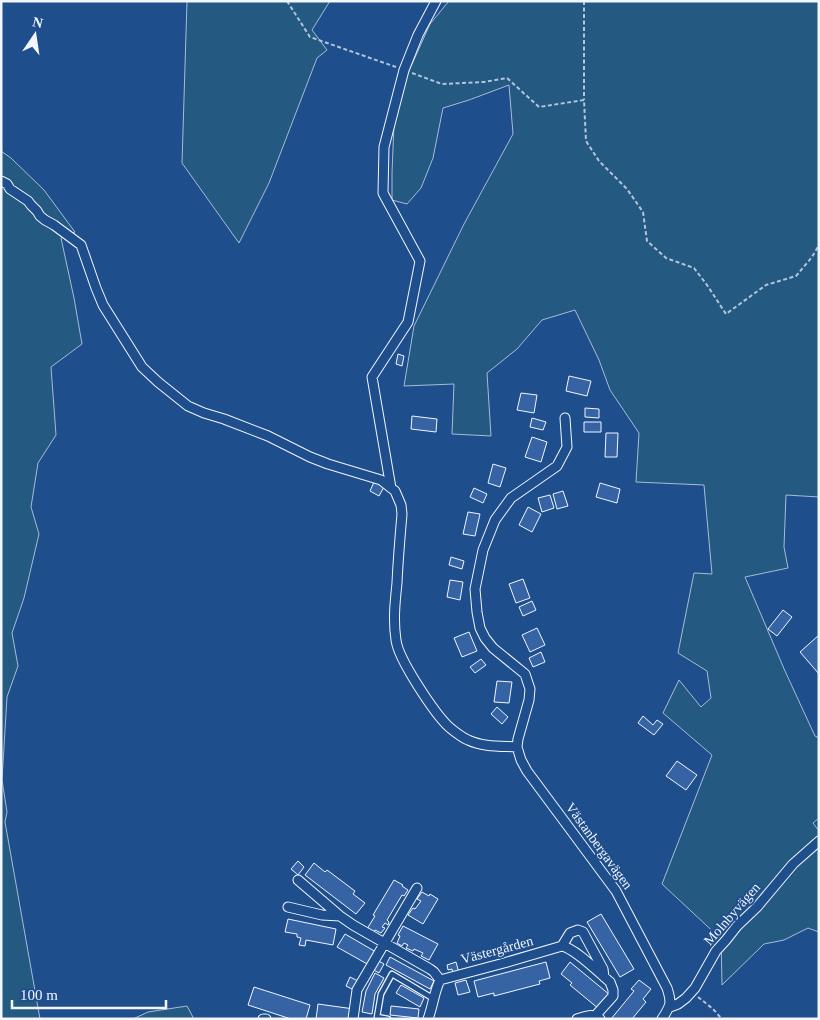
<svg xmlns="http://www.w3.org/2000/svg" width="820" height="1020" font-family="'Times New Roman',serif">
	<style>
		.green { fill: #245a82; stroke: #a8bbd7 }
		.building { fill: #3563a3; stroke: #f2f6ff }
		.lines { fill: none; stroke-linecap: round; stroke-linejoin: round }
		.service-casing { stroke: #f2f6ff; stroke-width: 7 }
		.minor-casing { stroke: #f2f6ff; stroke-width: 11 }
		.path { stroke: #b3c4dc; stroke-width: 2; stroke-dasharray: 4 2.5; stroke-linecap: butt }
		.service { stroke: #1f4e8c; stroke-width: 4.5 }
		.minor { stroke: #1f4e8c; stroke-width: 9 }
		.labels { text-anchor: middle; dominant-baseline: central; stroke-width: 4; stroke-linejoin: round; paint-order: stroke }
		.street-label { font-size: 14px; fill: #f2f6ff; stroke: #1f4e8c }
	</style>
	<rect width="100%" height="100%" fill="#1f4e8c"/>
	<path class="green" d="M187,1H330L312,30L327,50L317,58L269,183L239,243L182,163Z
		M449,1H819V497L786,495L784,547L788,568L745,577L785,671L815,736L819,738V818L813,823L819,831V932L808,928L784,940L764,944L722,985L721,939L662,884L712,755L663,713L679,680L701,707L711,698L707,671L678,653L694,573L712,574L704,485L636,482L639,433L610,390L599,360L575,310L542,320L517,349L487,373L491,436L452,434L454,384L404,386L414,326L464,224L513,134L509,85L469,100L443,108L433,158L421,188L407,204L392,200V173L394,123L404,82L430,24Z
		M1,151L11,158L44,190L75,232L61,238L74,298L82,344L51,367L56,435L38,463L31,507L39,534L24,598L12,633L18,666L7,697L2,780L7,812L5,822L40,1019H1Z
		M187,1006L194,1019H133L148,1012Z"/>
	<path class="building" d="M398,354L404,356L402,366L396,364Z
		M569,376L591,381L587,396L566,391Z
		M521,393L537,395L534,413L517,410Z
		M585,408L599,409V418L585,417Z
		M412,416L437,419L436,432L411,429Z
		M532,418L546,422L543,430L530,427Z
		M584,422H601V432H584Z
		M606,433H618L617,457H605Z
		M532,437L547,442L541,462L525,457Z
		M493,464L506,468L500,487L488,483Z
		M374,482L384,487L379,496L370,491Z
		M600,483L620,489L617,503L596,497Z
		M474,488L487,494L483,503L470,497Z
		M563,491L568,506L557,509L553,494Z
		M550,495L554,508L542,512L538,498Z
		M528,507L541,514L532,532L519,525Z
		M468,512L480,514L475,536L463,534Z
		M451,557L464,561L462,569L449,565Z
		M523,579L530,598L516,603L509,584Z
		M450,580L463,582L460,600L447,597Z
		M532,601L536,610L523,616L519,607Z
		M783,610L792,617L777,636L768,629Z
		M537,628L545,645L530,652L522,635Z
		M469,632L477,651L462,657L454,638Z
		M819,635V674L800,652Z
		M541,652L545,662L533,667L529,658Z
		M481,659L486,665L475,673L470,667Z
		M497,681L512,682L509,703L494,702Z
		M497,707L508,717L502,724L491,714Z
		M643,716L653,725L657,720L663,724L654,735L638,723Z
		M677,761L697,775L686,790L666,776Z
		M298,861L304,867L298,875L291,869Z
		M314,863L325,872L327,870L355,891L353,894L365,903L356,914L305,875Z
		M394,880L403,885L402,886L408,890L404,896L402,895L387,920L389,922L388,925L385,923L382,927L385,928L381,933L375,930L374,933L367,929L375,916L373,915Z
		M422,892L429,896L430,894L438,899L423,924L408,915L413,908L415,909L421,901L417,899Z
		M601,914L634,969L620,977L587,922Z
		M288,919L336,929L333,945L306,940L305,946L299,945L301,938L297,937V934L285,932Z
		M403,926L438,944L429,960L421,956L423,953L414,949L413,951L406,948L408,945L404,943L402,946L397,943L400,936L398,935Z
		M345,934L376,952L369,965L337,947Z
		M390,957L434,981L430,989L386,965Z
		M377,960L384,964L379,973L372,969Z
		M456,962L459,973L453,974L452,969L448,970L447,965Z
		M546,962L550,978L539,981L540,984L494,996V993L478,997L474,981Z
		M570,962L610,995L599,1009L570,985L572,983L561,974Z
		M375,973L384,978L375,994L372,1014L362,1012L366,991Z
		M350,977L358,981L354,990L346,986Z
		M466,980L470,992L458,995L455,983Z
		M639,980L651,989L643,999L646,1002L632,1019H611L634,991L631,989Z
		M401,985L424,998L420,1007L396,993Z
		M254,987L310,1005L306,1019H291L248,1005Z
		M318,1004L354,1009L353,1019H316Z
		M391,1006L419,1009L418,1018L390,1015Z"/>
	<g class="lines">
		<defs>
			<path id="service" d="M388,1019L377,1017L381,994L392,974L434,999"/>
			<path id="minor" d="M1,181L7,184L10,189L28,201L31,205L37,211L40,216L45,220L54,225L81,245L96,288L103,305L142,367L158,382L188,406L204,413L224,419L268,436L310,457L328,464L381,480L395,491L401,505L402,514C400,537 398,560 397,583C395,602 393,621 396,640C398,659 435,714 449,727C455,732 461,737 468,740C483,747 501,746 517,747
				M565,418L567,447L557,466L511,498L495,520L483,550L475,589L477,612L480,628L485,638L493,648L525,674L530,689L529,700L518,739L517,747L521,760L527,771L616,891L667,988C672,1003 671,1005 662,1019
				M391,488L372,377L408,322L420,261L383,193L384,147L404,70L418,35L436,1
				M298,880L340,916L353,925L430,969L434,972L440,980L504,963L562,946L570,933L578,930L583,932L603,969L604,977
				M288,907L322,915L340,916
				M562,946C576,949 598,972 610,982L613,990V996L596,1015
				M670,1007L678,1004L686,998L695,988L716,951L726,940L737,926L757,907L793,864L819,841
				M263,1019H266
				M353,1019L357,990L417,888
				M428,1019C433,1006 434,992 440,980
				M577,1019C585,1016 593,1013 600,1019"/>
		</defs>
		<use href="#service" class="service-casing"/>
		<use href="#minor" class="minor-casing"/>
		<path class="path" d="M287,1L310,37L396,67
			M584,1V100
			M412,73L442,84L484,82L507,78L539,107L584,100L586,141L599,161L627,189L643,212L647,241L666,258L694,268L707,285L726,314L766,285L796,276L812,257L819,245
			M698,997L713,1009L722,1019"/>
		<use href="#service" class="service"/>
		<use href="#minor" class="minor"/>
	</g>
	<g class="labels">
		<g class="street-label">
			<text transform="translate(599 846) rotate(54)">Västanbergavägen</text>
			<text transform="translate(732 914) rotate(-49)">Molnbyvägen</text>
			<text transform="translate(497 950) rotate(-15)">Västergården</text>
		</g>
	</g>
	<rect width="820" height="1020" fill="none" stroke="#f2f6ff" stroke-width="5"/>
	<g transform="translate(35 35) rotate(13)" stroke="#1f4e8c" stroke-width="4" paint-order="stroke">
	<path d="M0-4L9 19L0 12L-9 19Z" fill="#f2f6ff"/>
	<text y="-8" font-size="14" font-weight="bold" text-anchor="middle" fill="#f2f6ff">N</text>
	</g>
	<path d="M12 1000v8h154v-8" fill="none" stroke="#f2f6ff" stroke-width="2.5"/>
	<text x="20" y="1000" font-size="15" fill="#f2f6ff" stroke="#1f4e8c" stroke-width="4" paint-order="stroke">100 m</text>
</svg>
